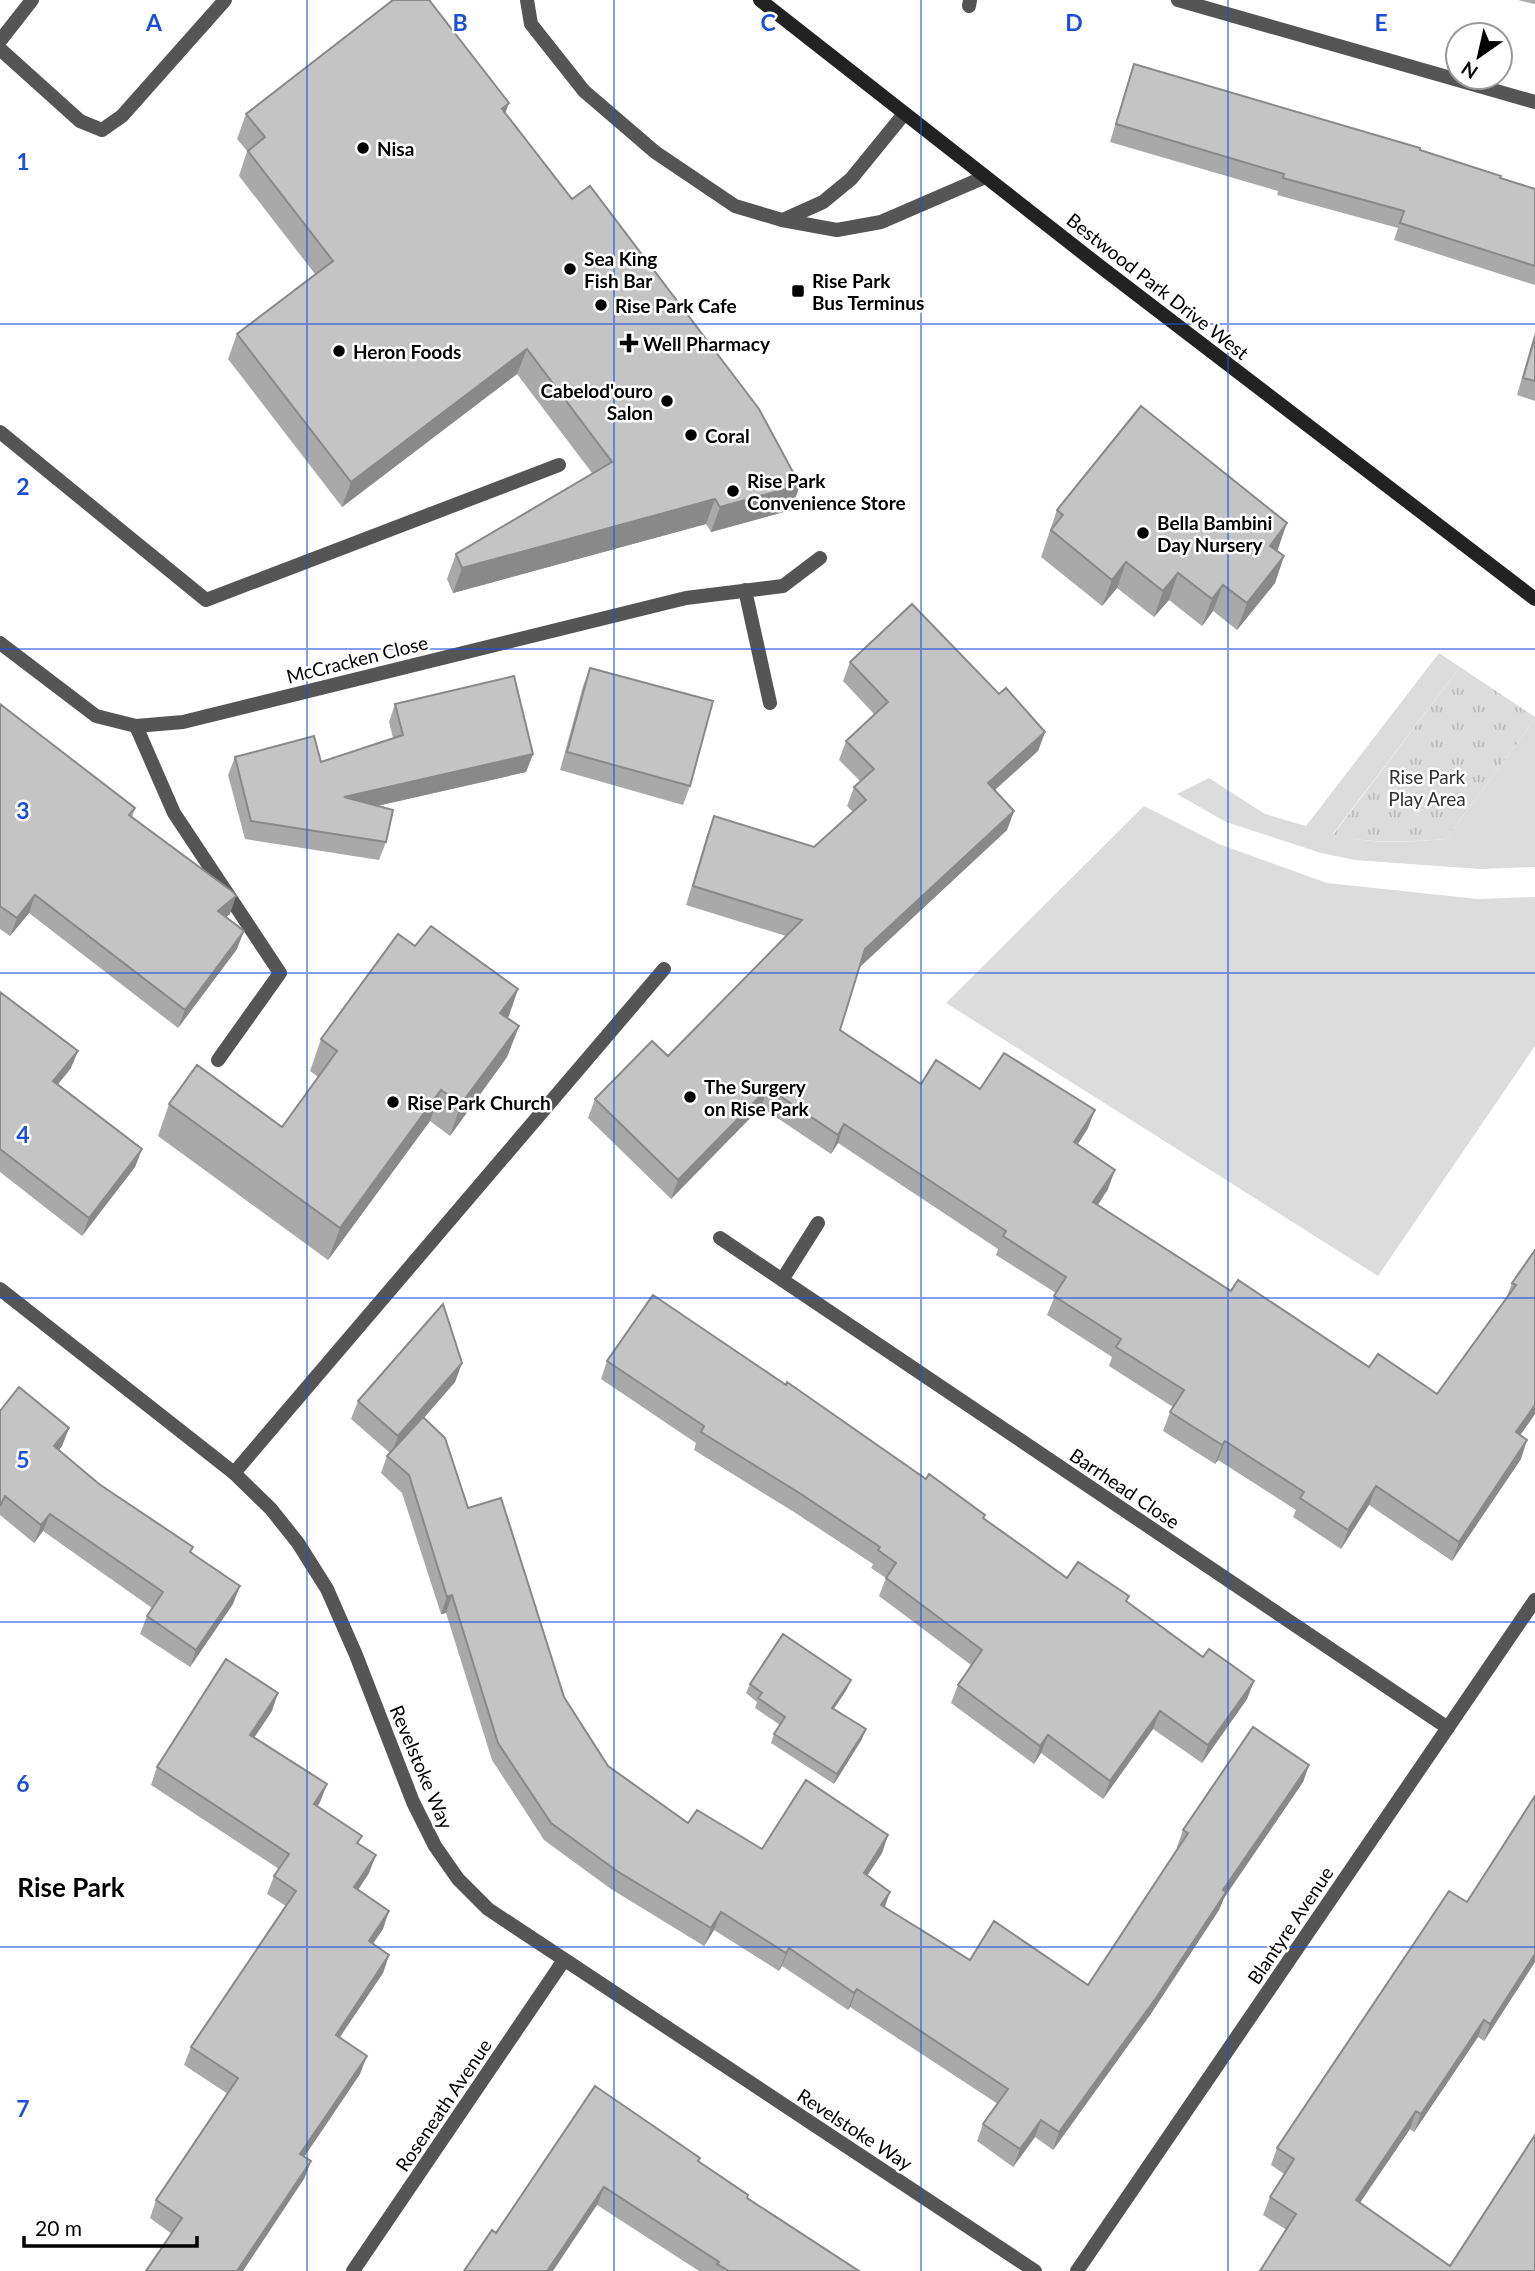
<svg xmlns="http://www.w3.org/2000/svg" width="1535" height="2271" font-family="Lato,sans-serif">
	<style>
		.grass { fill: #dcdcdc }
		.park { fill: url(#park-tufts) }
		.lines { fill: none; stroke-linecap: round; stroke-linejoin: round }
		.lane { stroke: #555; stroke-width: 14 }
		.street { stroke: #555; stroke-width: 14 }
		.secondary { stroke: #222; stroke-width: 14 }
		.wall { fill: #a9a9a9 }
		.shaded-wall { fill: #898989 }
		.building { fill: #c4c4c4; stroke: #898989; stroke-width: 2 }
		.grid { fill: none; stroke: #1d4ed8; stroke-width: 2; stroke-opacity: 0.55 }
		.poi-dot { fill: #000; stroke: #fff; stroke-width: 2.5 }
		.labels { text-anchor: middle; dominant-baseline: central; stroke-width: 5; stroke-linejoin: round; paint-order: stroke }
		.poi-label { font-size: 19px; font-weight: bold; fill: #000; stroke: #fff; text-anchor: start }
		.street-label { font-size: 19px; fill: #000; stroke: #fff }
		.park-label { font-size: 19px; fill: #333; stroke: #fff }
		.district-label { font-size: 26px; font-weight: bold; fill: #000; stroke: #fff }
		.grid-label { font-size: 23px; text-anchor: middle; font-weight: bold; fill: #1d4ed8; stroke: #fff; stroke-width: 5; stroke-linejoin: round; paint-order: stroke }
	</style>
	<defs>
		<pattern id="park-tufts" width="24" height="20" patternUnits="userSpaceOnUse" patternTransform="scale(1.75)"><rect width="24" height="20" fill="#dcdcdc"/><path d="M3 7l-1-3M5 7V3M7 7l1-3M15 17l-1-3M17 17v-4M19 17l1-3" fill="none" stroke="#bbb"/></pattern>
	</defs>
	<rect width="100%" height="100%" fill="#fff"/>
	<path class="grass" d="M1439,653L1460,667L1333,834C1370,845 1408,842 1446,839L1535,719V867L1480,869L1355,860L1321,853L1226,822L1177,794L1209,778L1265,814L1306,826Z
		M1144,806L1219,844L1327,883L1478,899L1535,897V1046L1378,1276L946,1003Z"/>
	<path class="park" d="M1460,667L1535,717V719L1446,839C1408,842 1370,844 1333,835Z"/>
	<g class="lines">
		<path class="lane" d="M527,0L531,24L584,91L655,152L735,206L782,220L837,230L881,222L985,177
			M0,49L80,121L102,130L122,116L225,0
			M783,220L823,202L851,179L904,114
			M0,432L206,600L559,465
			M136,726L174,813L280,973L218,1060
			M234,1473L664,969"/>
		<path class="street" d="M1178,0L1535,102
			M969,6L970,0
			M0,41L32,0
			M745,590L770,703
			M0,643L96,716L136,726L183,722L686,598L783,586L820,558
			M720,1238L1448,1728
			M782,1280L818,1223
			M0,1289L234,1473L271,1509L298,1543L327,1589L356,1655L413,1802L435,1846L458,1879L488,1909L1035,2271
			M353,2271L564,1960
			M1077,2271L1535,1600"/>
		<path class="secondary" d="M760,0L1097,264L1535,599"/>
	</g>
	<path class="wall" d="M1518,0H1535V4Z
		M1134,64L1420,150L1500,178L1535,189V285L1394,240L1398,228L1277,195L1278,191L1110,142L1128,82Z
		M505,113L572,199L800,485L791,510L711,532L706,524L453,593L447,579L456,554L592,473L517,374L342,507L228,359L237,334L315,274L239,176L247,151L237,139L246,114Z
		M1535,332V401L1517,395Z
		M1057,510L1278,549L1276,551L1284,556L1275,583L1237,630L1213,611L1202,626L1169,600L1154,617L1117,588L1102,606L1041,557Z
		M850,662L999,694L1045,732L1038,751L995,790L1014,811L1007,830L860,966L840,1030L921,1084L980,1089L1088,1128L1078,1144L1108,1189L1098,1205L1231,1291L1369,1367L1437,1394L1506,1299L1512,1283L1535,1250V1414L1520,1435L1521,1459L1452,1561L1369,1505L1341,1549L1293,1517L1296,1510L1218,1460L1215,1464L1163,1431L1170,1412L1173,1407L1109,1366L1112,1357L1047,1315L1056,1293L996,1255L998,1249L838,1143L831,1154L761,1107L671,1199L588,1118L595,1099L668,1056L786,936L686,905L707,835L714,816L814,847L853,812L847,806L854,787L860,781L839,760L846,741L874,714L843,681Z
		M590,668L690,786L683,805L560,770L583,686Z
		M0,704L135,808L132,817L230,914L226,917L237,949L178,1028L29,913L10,936L0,929Z
		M395,704L533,754L526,772L377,806L386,842L379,860L245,839L228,775L235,757L321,762L393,738L389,722Z
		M415,946L518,989L508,1018L519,1026L507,1057L450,1136L430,1121L328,1260L158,1136L169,1104L282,1127L318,1077L310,1071L321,1039Z
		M0,992L71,1068L58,1084L142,1149L135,1167L82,1236L0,1172Z
		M607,1361L926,1479L984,1518L1067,1578L1127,1602L1203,1657L1254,1681L1247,1699L1202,1763L1153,1729L1103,1799L1041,1753L1034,1764L951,1703L958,1685L971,1665L879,1596L886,1578L871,1568L873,1564L794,1512L694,1450L696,1443L601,1379Z
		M462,1363L455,1382L424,1418L564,1697L608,1766L688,1823L762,1849L888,1835L882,1853L867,1876L890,1892L885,1907L970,1960L1088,1985L1178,1848L1177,1847L1183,1830L1309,1765L1303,1782L1224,1898L1219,1910L1150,2015L1053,2150L1035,2137L1013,2167L977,2141L983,2124L998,2104L850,2007L848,2010L782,1966L779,1971L714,1930L704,1946L611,1889L544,1840L492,1760L446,1613L441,1614L402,1493L381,1473L387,1456L390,1453L351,1419L358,1401Z
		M0,1411L69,1428L62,1446L58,1450L99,1484L191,1553L233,1604L190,1667L140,1634L147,1616L152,1608L43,1531L34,1543L0,1515Z
		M750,1684L847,1689L834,1709L862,1739L834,1784L771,1743L774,1734L780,1725L755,1708L757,1702L746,1693Z
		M272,1711L254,1737L327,1784L320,1802L317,1807L359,1844L369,1873L358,1890L383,1929L373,1944L389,1955L383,1973L340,2037L360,2074L304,2157L311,2161L304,2179L172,2234L150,2218L156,2200L228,2094L184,2065L191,2047L286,1906L267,1894L274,1876L279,1869L151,1785L157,1767Z
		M1535,1962L1484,2041L1478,2037L1414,2132L1410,2129L1360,2203L1450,2266L1535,2271H1260L1287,2230L1263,2215L1270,2197L1284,2174L1271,2165L1277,2148Z
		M595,2086L747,2198L859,2271H699L597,2205L496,2233Z"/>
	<path class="shaded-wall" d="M509,103L500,128L502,109Z
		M527,349L517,374L342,507L351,482Z
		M800,485L791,510L711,532L720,507Z
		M715,499L706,524L453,593L462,568Z
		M1287,523L1278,549L1260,572L1270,546Z
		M1284,556L1275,583L1237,630L1247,603Z
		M1126,562L1117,588L1102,606L1112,580Z
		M1178,573L1169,600L1154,617L1163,591Z
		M1223,585L1213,611L1202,626L1212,599Z
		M1045,732L1038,751L981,802L988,783Z
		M533,754L526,772L337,815L344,797Z
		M1014,811L1007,830L859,968L865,949Z
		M35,895L29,913L10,936L17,918Z
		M236,896L230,914L211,929L218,911Z
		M244,931L237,949L178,1028L185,1010Z
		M518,989L507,1021L500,1013Z
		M519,1026L507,1057L450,1136L461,1104Z
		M78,1051L71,1068L47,1098L53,1081Z
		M768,1088L761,1107L671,1199L678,1180Z
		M441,1090L430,1121L328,1260L340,1228Z
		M1095,1110L1088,1128L1067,1161L1074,1142Z
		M844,1124L838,1143L831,1154L838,1135Z
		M142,1149L135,1167L82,1236L89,1218Z
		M1115,1170L1108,1189L1087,1221L1093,1202Z
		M462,1363L455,1382L391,1455L398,1436Z
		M1535,1405V1414L1509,1451L1516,1432Z
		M69,1428L62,1446L47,1464L54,1446Z
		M1527,1440L1521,1459L1452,1561L1459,1542Z
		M1225,1441L1218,1460L1215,1464L1222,1445Z
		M1376,1486L1369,1505L1341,1549L1348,1530Z
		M50,1514L43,1531L34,1543L41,1525Z
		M240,1586L233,1604L190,1667L196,1650Z
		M452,1595L446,1613L441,1614L447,1597Z
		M851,1680L847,1689L828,1717L832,1708Z
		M1254,1681L1247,1699L1202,1763L1208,1745Z
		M278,1693L272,1711L244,1753L250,1735Z
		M1160,1711L1153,1729L1103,1799L1110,1781Z
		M866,1729L862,1739L834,1784L837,1774Z
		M1048,1735L1041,1753L1034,1764L1040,1746Z
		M1309,1765L1303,1782L1224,1898L1219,1910L1150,2015L1053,2150L1059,2132Z
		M327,1784L320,1802L307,1822L314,1804Z
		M888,1835L882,1853L857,1891L864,1873Z
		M376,1855L369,1873L348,1905L354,1887Z
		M890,1892L883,1910L881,1905Z
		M389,1911L383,1929L362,1959L369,1941Z
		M721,1912L714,1930L704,1946L711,1928Z
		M789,1948L782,1966L779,1971L786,1953Z
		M1535,1954V1962L1484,2041L1490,2024Z
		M389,1955L383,1973L329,2053L336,2035Z
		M857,1989L850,2007L848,2010L854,1993Z
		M1484,2020L1478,2037L1414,2132L1421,2114Z
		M367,2056L360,2074L294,2172L300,2154Z
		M1416,2111L1410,2129L1350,2217L1356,2200Z
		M1041,2120L1035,2137L1013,2167L1020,2149Z
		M311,2161L304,2179L243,2271H237Z
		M604,2187L597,2205L553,2271H548Z"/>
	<path class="building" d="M393,0H429L509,103L502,109L572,199L590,186L759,409L800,485L720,507L715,499L462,568L456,554L612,462L527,349L351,482L237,334L333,261L248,151L265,137L246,114Z
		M1134,64L1420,148V150L1501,176L1500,178L1535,189V266L1400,223L1404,211L1283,178L1284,174L1116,124Z
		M1535,337V381L1523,378Z
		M1141,406L1287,523L1270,546L1284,556L1247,603L1223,585L1212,599L1178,573L1163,591L1126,562L1112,580L1051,530L1063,515L1057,510Z
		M912,604L999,694L1006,688L1045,732L988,783L1014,811L865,949L840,1030L921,1084L936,1060L980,1089L1004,1053L1095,1110L1074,1142L1115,1170L1093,1202L1231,1291L1238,1280L1369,1367L1378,1354L1437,1394L1516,1285L1512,1283L1535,1250V1405L1516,1432L1527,1440L1459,1542L1376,1486L1348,1530L1300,1498L1304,1492L1225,1441L1222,1445L1170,1412L1184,1390L1116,1347L1121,1339L1054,1296L1066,1277L1003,1236L1006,1231L844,1124L838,1135L768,1088L678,1180L595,1099L652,1041L668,1056L802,920L693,886L714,816L814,847L866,800L854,787L874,769L846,741L888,702L850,662Z
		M590,668L713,701L690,786L567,752Z
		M514,676L533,754L344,797L393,810L386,842L251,821L235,757L314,736L321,762L403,735L395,704Z
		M0,704L135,808L129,815L233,892L236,896L218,911L244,931L185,1010L35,895L17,918L0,906Z
		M431,926L518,989L500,1013L519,1026L461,1104L441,1090L340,1228L169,1104L197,1065L282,1127L337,1051L321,1039L398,934L415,946Z
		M0,992L78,1051L53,1081L142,1149L89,1218L0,1149Z
		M653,1295L786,1385L787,1382L926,1479L929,1474L985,1515L983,1518L1067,1578L1078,1562L1129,1596L1126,1601L1203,1657L1209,1649L1254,1681L1208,1745L1160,1711L1110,1781L1048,1735L1040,1746L958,1685L982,1650L886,1578L896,1563L878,1550L880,1547L801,1494L701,1432L704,1426L607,1361Z
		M443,1304L462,1363L398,1436L358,1401Z
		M19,1387L69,1428L54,1446L99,1484L193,1547L190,1552L240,1586L196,1650L147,1616L163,1592L50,1514L41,1525L5,1496L0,1506V1411Z
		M423,1417L445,1438L468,1508L501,1498L564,1697L608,1766L688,1823L697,1810L762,1849L806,1780L888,1835L864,1873L890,1892L881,1905L970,1960L994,1921L1088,1985L1188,1833L1183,1830L1253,1727L1309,1765L1223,1890L1226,1892L1156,1998L1059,2132L1041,2120L1020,2149L983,2124L1008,2089L857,1989L854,1993L789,1948L786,1953L721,1912L711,1928L617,1871L551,1823L498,1743L452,1595L447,1597L409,1475L387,1456Z
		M783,1634L851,1680L832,1708L866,1729L837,1774L774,1734L785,1717L758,1698L762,1693L750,1684Z
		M226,1659L278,1693L250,1735L327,1784L314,1804L362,1836L357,1843L376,1855L354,1887L389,1911L369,1941L389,1955L336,2035L367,2056L300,2154L311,2161L237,2271H146L182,2218L156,2200L238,2078L191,2047L296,1891L274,1876L289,1854L157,1767Z
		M1535,1796V1954L1490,2024L1484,2020L1421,2114L1416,2111L1356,2200L1450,2266L1535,2135V2271H1260L1296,2214L1270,2197L1294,2159L1277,2148L1449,1891L1467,1902Z
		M595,2086L700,2158L698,2161L748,2195L747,2198L859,2271H729L717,2264L719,2262L604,2187L548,2270L549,2271H464L492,2230L496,2233Z"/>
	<path class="grid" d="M307,0V2271M614,0V2271M921,0V2271M1228,0V2271M0,324H1535M0,649H1535M0,973H1535M0,1298H1535M0,1622H1535M0,1947H1535"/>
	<g class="poi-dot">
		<circle cx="363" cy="148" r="7"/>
		<circle cx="570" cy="269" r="7"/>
		<rect x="791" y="284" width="14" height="14" rx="3.5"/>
		<circle cx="601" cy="305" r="7"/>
		<path d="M625.5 332.5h7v7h7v7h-7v7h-7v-7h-7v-7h7z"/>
		<circle cx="339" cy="351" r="7"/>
		<circle cx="667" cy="401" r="7"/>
		<circle cx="691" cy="435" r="7"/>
		<circle cx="733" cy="491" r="7"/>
		<circle cx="1143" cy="533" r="7"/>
		<circle cx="690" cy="1097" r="7"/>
		<circle cx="393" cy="1102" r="7"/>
	</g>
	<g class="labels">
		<g class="poi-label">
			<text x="377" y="148">Nisa</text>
			<text x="584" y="258">Sea King<tspan x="584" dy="22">Fish Bar</tspan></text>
			<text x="812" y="280">Rise Park<tspan x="812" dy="22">Bus Terminus</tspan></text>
			<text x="615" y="305">Rise Park Cafe</text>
			<text x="643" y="343">Well Pharmacy</text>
			<text x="353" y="351">Heron Foods</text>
			<text x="653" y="390" text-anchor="end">Cabelod'ouro<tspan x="653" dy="22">Salon</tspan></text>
			<text x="705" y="435">Coral</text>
			<text x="747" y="480">Rise Park<tspan x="747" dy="22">Convenience Store</tspan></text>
			<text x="1157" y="522">Bella Bambini<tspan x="1157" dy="22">Day Nursery</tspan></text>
			<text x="704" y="1086">The Surgery<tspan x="704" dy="22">on Rise Park</tspan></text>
			<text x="407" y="1102">Rise Park Church</text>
		</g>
		<g class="street-label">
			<text transform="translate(1158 286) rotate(38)">Bestwood Park Drive West</text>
			<text transform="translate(357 659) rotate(-14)">McCracken Close</text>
			<text transform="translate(1125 1488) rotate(34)">Barrhead Close</text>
			<text transform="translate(422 1767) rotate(67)">Revelstoke Way</text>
			<text transform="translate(1290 1925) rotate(-56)">Blantyre Avenue</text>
			<text transform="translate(443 2105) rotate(-56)">Roseneath Avenue</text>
			<text transform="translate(855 2129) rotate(33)">Revelstoke Way</text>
		</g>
		<g class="park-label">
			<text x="1427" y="776">Rise Park<tspan x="1427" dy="22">Play Area</tspan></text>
		</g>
		<g class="district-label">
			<text x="71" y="1887">Rise Park</text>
		</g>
	</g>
	<g class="grid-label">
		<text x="154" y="31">A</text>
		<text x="460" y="31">B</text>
		<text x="768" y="31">C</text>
		<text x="1074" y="31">D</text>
		<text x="1381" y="31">E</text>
		<text x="23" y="170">1</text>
		<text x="23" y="495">2</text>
		<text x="23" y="819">3</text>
		<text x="23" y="1143">4</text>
		<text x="23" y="1468">5</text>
		<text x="23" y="1792">6</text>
		<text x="23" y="2117">7</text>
	</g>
	<g transform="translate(1479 56) rotate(214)"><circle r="33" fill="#ffffff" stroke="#999999" stroke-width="2"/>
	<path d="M0-5L12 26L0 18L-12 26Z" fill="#000000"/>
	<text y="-10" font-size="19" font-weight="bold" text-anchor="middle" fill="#000000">N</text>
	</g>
	<path d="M24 2236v10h173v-10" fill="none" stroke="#000000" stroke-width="3.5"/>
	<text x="35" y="2236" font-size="21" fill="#000000" stroke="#ffffff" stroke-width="5" paint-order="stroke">20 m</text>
</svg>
